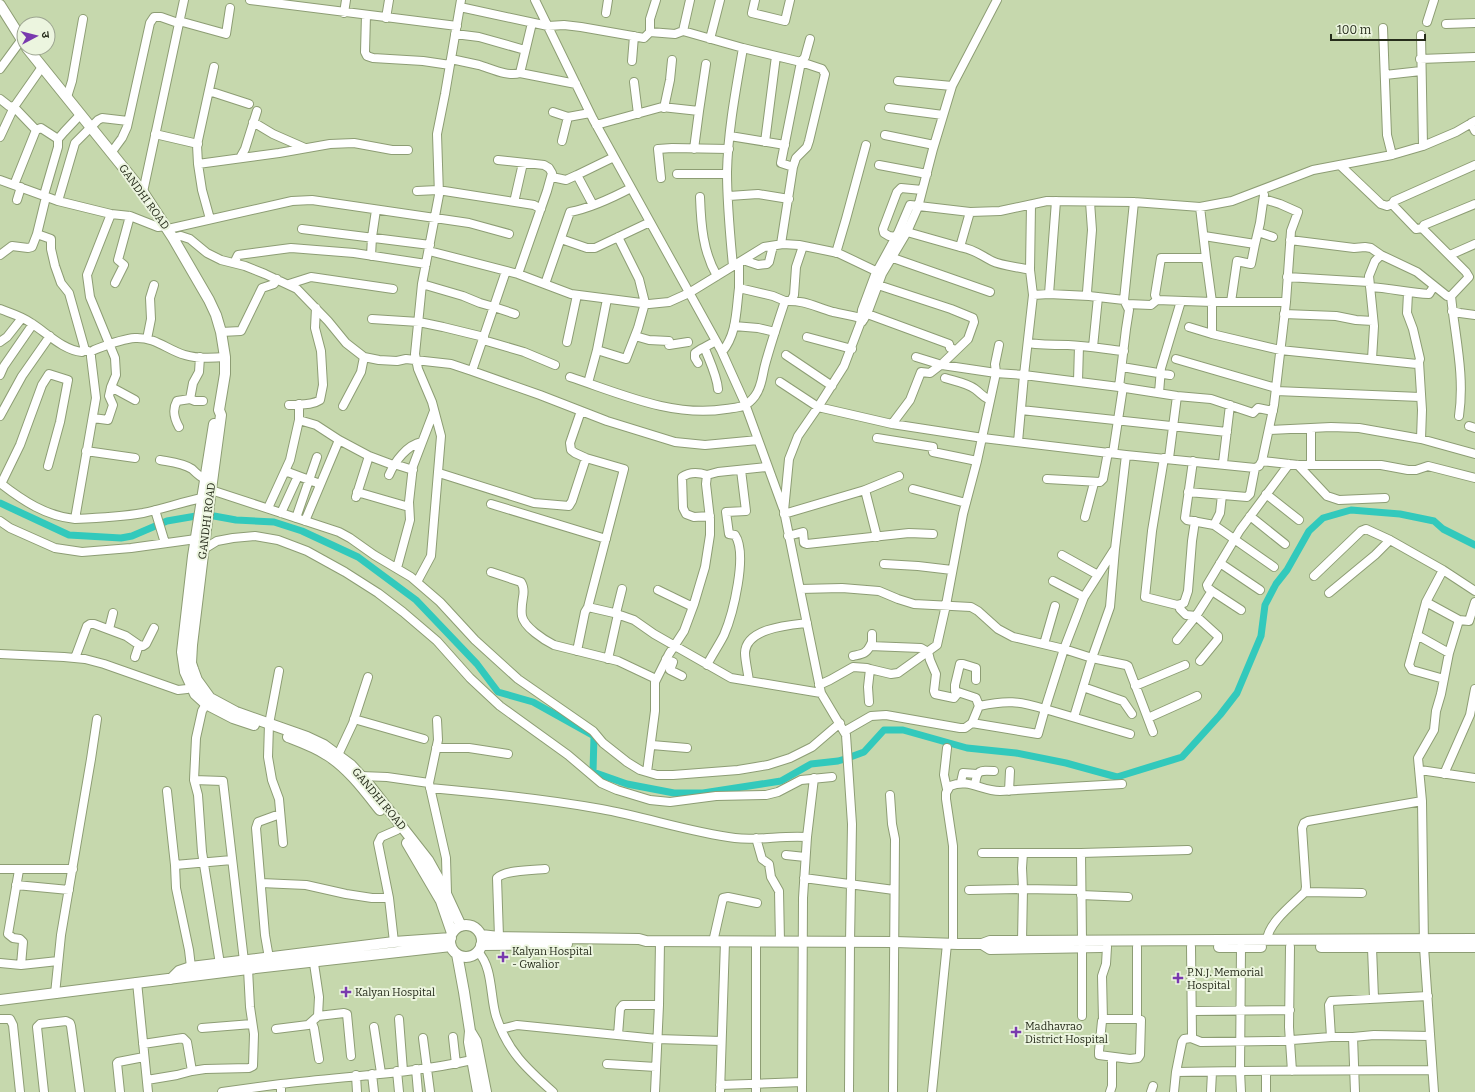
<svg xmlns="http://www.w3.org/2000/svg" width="1475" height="1092" font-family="Bitter,'Noto Sans Devanagari',serif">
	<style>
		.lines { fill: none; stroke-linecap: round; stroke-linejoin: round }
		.canal { stroke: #32c9bc; stroke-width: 7 }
		.minor-casing { stroke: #8d9d74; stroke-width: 10 }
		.major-casing { stroke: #8d9d74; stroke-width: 12 }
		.minor { stroke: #fff; stroke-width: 8 }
		.major { stroke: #fff; stroke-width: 10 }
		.poi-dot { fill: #7939ae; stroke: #ecf5df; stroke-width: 1.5 }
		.labels { text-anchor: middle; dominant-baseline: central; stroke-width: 4; stroke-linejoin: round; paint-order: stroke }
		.street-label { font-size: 11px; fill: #262c1b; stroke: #ecf5df }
		.poi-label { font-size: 11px; fill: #262c1b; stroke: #ecf5df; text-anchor: start }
	</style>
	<rect width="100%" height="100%" fill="#c6d8ad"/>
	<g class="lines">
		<path class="canal" d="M0,503L69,535L121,538L132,536L167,521L196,516
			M214,516L236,520L274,522L302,531L358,557L416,600L477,664L498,692L533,702L594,736L593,772L627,784L674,793H703L781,781L811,764L838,761L845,759L864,752L884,730H903L967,748L1016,753L1066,763L1117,777L1182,757L1220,715L1237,693L1261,636L1265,605L1276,584L1287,570L1309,531L1323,518L1351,510L1400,514L1434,521L1443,529L1475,545"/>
		<defs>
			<path id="minor" d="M250,0L457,26
				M535,0L593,119L721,350L744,401L783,508
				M755,0L752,13L785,21L790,0
				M460,7L548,26L564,25L581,27L644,38L650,32L675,34L683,31L690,0
				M344,13L346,0
				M606,13L608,0
				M366,15L365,52L367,56L373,58L423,61L450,65
				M386,18L389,0
				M179,21L226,34L230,8
				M1427,22L1434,0
				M532,23L520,73L576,84
				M1446,24L1475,23
				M1383,28L1387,135L1392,155
				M683,31L743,48
				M650,32V19L656,0
				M455,34L479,37L525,50
				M1421,35L1423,146
				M710,39L720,0
				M451,59C460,61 470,63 479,65C492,69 508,77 520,73
				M1420,59L1475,57
				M632,61L634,36
				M0,69L22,39
				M1385,75L1421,71
				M898,81L952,86
				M634,82L638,114
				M209,91L249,104
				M67,97L72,81L83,19
				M0,99L9,106L14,107L42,67
				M664,108L670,80L672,60
				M889,108L943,115
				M553,112L568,117
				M253,122L273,134L305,148
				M1471,123L1475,131
				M596,125L662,107L699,111L706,64
				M155,134L198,144
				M885,135L934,145
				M730,136L785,145
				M0,137L14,107L36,130
				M562,141L568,117L590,113
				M765,142L776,56
				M694,149L699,111
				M111,153L122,138L127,127L150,23L154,17H161L178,23
				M240,158L245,149L257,111
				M498,160L544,165L549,168L552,173L547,191L518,274
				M198,164L279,153L330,144L354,143L392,150H408
				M879,165L927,174
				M1341,166L1381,204L1387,206L1392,204
				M793,167L796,158L807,147L809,141L825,74L822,69L801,62L805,57L810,39
				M677,174H727
				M552,177L566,180L577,175
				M661,178L658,149L672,148L729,149
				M0,180L58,201
				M14,185L36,130L41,128L58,139L64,132L80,115
				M417,191L438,190L534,205L541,209
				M143,192L184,0
				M44,195L58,147V139
				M729,196L758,194L789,199
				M46,197L37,234L51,239V249L55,266L61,283L69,293L85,350L91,352
				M700,197C701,225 703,252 717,276
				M515,198L523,163
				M17,200L21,187
				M1056,201L1049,294L1033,295L1024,375L1119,387L1126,329L1129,310L1124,300L1134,202
				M1090,202L1092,230L1087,292L1089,296L1124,300
				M593,205L577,175L614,157
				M1031,205L1030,270L1033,295
				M1200,207L1206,258L1212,302H1286
				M111,214L87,275L90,297L115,358L116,375L111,387L135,400
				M130,216L158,227L166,226
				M210,219L202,190L198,164L197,145L214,67
				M1422,228L1416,229L1392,204L1394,201L1475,165
				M168,229L292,201L312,200L469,223L509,234
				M302,229L430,245
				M907,232L960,247L970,212
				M1258,232L1273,237
				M1204,236L1255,244L1260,223L1264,195
				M896,237L889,236L884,233L883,229L897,192L901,188L922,190
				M173,238L181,236L190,239L207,253L221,260L245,266L265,274L297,289L328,321L346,343L364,357L361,372L343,406
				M561,239L587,248H595L650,222
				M1290,240L1354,248L1365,247L1371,248L1381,255
				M960,247C974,249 980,255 992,261C1002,266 1019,267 1030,270
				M429,251L518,274L571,294L649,304L669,302L689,293L764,247L783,244L799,245L838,253L882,274
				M836,253L846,219L866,145
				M0,255L12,246L28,248L32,247L37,234
				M1450,255L1475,244
				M371,256L372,237L376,210
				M893,258L990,292
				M1206,258H1161L1155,295L1157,300L1212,302V334L1280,350L1417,364L1419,362L1420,359L1413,329L1407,313L1408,293
				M743,260L758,265L767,264L769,262L773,246
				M234,263L238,255L291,248L354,253L426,264
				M733,266C730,235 727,203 727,172C728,130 736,89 743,48L801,62L781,163L793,167L781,244
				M1287,277L1369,282
				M115,283L124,265L118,260L130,216L111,214L58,201L75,143L98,120L102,118L128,121
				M289,284L311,277L393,289
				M422,284L463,296L480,303L494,307L515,314
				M545,284L570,212C591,208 612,198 631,188
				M878,285L951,309L973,318L974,322L968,339L943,363L930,373L921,372L910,400L892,424
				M1370,287C1390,288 1409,293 1429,294L1434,286
				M739,288V263
				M1049,294L1089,296
				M1451,296C1455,337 1465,375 1459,416
				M607,299L597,350L626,359L638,328L645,303L639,279L618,237
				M785,301C805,300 815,307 833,312C843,314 854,316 864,319
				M791,301L794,295L796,267L803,246
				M1231,302L1237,261L1251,264L1255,244
				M1127,304L1151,305L1157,300
				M0,309C10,313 22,316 31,323C47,333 63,350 82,352L85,350
				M1452,311L1460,313L1475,315
				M862,312L949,344L950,348L956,350
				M1284,314L1336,316L1356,320L1373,321
				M372,319L419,322L443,327L484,337
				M862,322L867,314L882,274L907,232L918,207L933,149L952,86L997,0
				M734,326L758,328L775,332
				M1189,327L1212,334
				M221,332L241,331L262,288L274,284L277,279
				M635,336L649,340L669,341V345L688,342
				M807,337L852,349
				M147,339L151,319L150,298L154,285
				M483,340L524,352L555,365
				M716,341L705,347V349C710,362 717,376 718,389
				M0,342L7,337L22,318
				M567,342L577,295
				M1028,343C1041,345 1054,345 1068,345C1087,346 1105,349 1124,351
				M1093,347L1098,297
				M786,355L832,386
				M364,357L379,360L397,361L406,359L451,364L472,371L506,271
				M916,357L942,365L996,373L995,364L999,345
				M1176,359L1276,388
				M1372,359L1374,326L1369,276L1375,261L1381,255L1417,272L1447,296H1451L1469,277L1466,272L1422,228L1424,225L1475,204
				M1419,362L1422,410L1421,439
				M698,363L695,358V353L701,349L705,347
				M1122,367L1170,375
				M472,371L540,395L607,421L675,442L705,445L758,440
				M0,375L4,366L33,324
				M570,377C619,393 673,418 726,409C739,407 746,408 755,396C762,387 762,376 765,365C771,343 778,322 785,301L773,296L739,288C736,311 737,334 722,352
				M945,378C954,381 967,383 975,389C982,394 981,396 990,400
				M1078,381L1079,346
				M780,382L818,407L892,424L983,438L1126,455L1255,468L1259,466L1262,461L1274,405L1286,302L1291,231L1298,212L1280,204L1264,199
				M588,383L597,350
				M1119,387L1177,396L1211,399L1253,413L1258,408L1273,411
				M1276,391L1420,397
				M1159,393L1161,368L1181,301
				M190,399L195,401H203
				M289,405C300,404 311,406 320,400L323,385L321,351L315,328L316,308
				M1021,410L1227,432
				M0,416L22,376L50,336
				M93,418L108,420L113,405L109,396L111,387
				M299,420V404
				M1469,426L1475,428
				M179,427C174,418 172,410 177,401L190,399L193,383L199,372L200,357
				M1311,429V464
				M1269,430L1331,427L1359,428L1421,439L1475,454
				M877,438L933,447V452L977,461
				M86,451L135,458
				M1113,453L1123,387
				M1164,458L1152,531L1145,597L1177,605L1184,603L1188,591L1192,541L1195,521
				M1169,458L1177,396
				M160,460C171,462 183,463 192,469C196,473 200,477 205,479
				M1193,461L1185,518L1187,520L1214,525L1274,567
				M1262,461L1298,465H1381L1408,470H1416L1428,466L1475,478
				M1223,463L1230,405
				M394,464L413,470
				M1298,465L1327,496L1339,500L1385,498
				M285,471L320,484
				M439,473L534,503L569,506L572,501L586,458
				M389,475C395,461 407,445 422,442
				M707,475C698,472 689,472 682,477L683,508L686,514L694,517L710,516
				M1047,479L1100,482L1103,479L1108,452
				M0,483C23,501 46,516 75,519L96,398L91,357V352L94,350C107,345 121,339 135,338C156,337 167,350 185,355C197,359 212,358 225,357
				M1,484L20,445L42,385L49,374L68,380L60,422L48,466
				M913,489L966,503
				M211,490L339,532L350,538L374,555L411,577L440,602L475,640L518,679L593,731L603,743L627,762L640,770L657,775H673L738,770L768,765L790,758L812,747L840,723
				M865,490L877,537
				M357,492L409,507
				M1188,492L1247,497L1250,494L1255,468
				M1266,494L1299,520
				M356,497L369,456L393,465
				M491,504L606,539
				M268,508L290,460L299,420L316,425L339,440L369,456
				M155,510L165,543
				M281,513L298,476
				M784,514L865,490L899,476
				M1250,516L1285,544
				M1085,517L1094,483
				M296,518L317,457
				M75,519C98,518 120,517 143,513C163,509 182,502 202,498
				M0,521L10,528L55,548L82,552L131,548L196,539
				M305,521L339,440
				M1214,525L1220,513L1222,495
				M788,536L803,532L804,543L807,544L909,533L933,534
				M204,549L217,541L233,538L255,536L278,540L307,551L345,572L378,593L403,612L437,641L470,678L500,706L568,755L601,783L617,790L650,800L670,802L716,796L766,795L778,792L801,780L832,777
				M1114,550L1084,597L1064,649L1045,709L1130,734
				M1062,555L1098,575
				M1220,563L1260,590
				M884,564L918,566L952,570
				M397,568L410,520L409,502L413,466L434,411
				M1443,570L1426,602L1409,665L1412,670L1444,679
				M491,572L521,582C524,587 524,592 523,597C522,603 521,610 522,616C524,627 544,640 554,645L618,661L656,679
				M1314,576L1361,531L1366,529L1390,540L1443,570L1475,591
				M1053,581L1084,597
				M417,582L431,556L441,436L432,402L418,369L415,354L422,284L439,195L437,134L445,94L461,0
				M800,589L842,588L879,591L898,599L914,604L971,607L978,611L998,629L1013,637L1064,649L1092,658L1126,665L1128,666L1153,732
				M658,590L693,607
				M1212,591L1241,610
				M1329,593L1375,555L1390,540
				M1426,602L1459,620
				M1181,605L1180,609L1186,615L1196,616L1218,636V639L1200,661
				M588,607L614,613L634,620L654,634L731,678L821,693
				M616,613L622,589
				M109,629L113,613
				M1417,635L1449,653
				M1177,640L1196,616L1210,594L1212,591L1208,588L1207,585L1240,530L1289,464
				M1044,644L1055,606
				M870,646L872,642V634
				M577,651L585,612L588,607L624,469L586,458L575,453L571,450L570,443L581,411
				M0,654L64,657L85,659L104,664L178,690L187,689L191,686
				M853,656C862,654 866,654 870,646L921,648L928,652L930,660L936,674L934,691L935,694L954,698L958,693
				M135,657L139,645
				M75,658L87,626L90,624H94L126,636L139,645L143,646L146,644L154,628
				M608,659L618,614
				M666,659L673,662L670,670L682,676
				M707,665C712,655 719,645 724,635C733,614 748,554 735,535L729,534L726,512L746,511L741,470
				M870,669L891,674L898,673L937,645L946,605L963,514L977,461L996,373L1024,375L1018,442
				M279,671L269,724L268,757L272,780L279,799L283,843
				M976,680V668L963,664H960L955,685V691L976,698L979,706
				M749,681C748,673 745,660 745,653C746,628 789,625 807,623
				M819,685L830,680L853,667L867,668L870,669L868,687L869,702
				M1135,686L1185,665
				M1083,687L1123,701L1132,714
				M206,704L202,711L196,738L194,780L198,795L202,852L220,964
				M1074,717L1092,658L1110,607L1115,549L1126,455
				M1148,718L1197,696
				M354,719L424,739
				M437,720L438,740L429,783L446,858L447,893
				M845,731L871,716L886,715L960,728H965L972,723L1038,734L1045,709C1018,701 1007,700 979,706L972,723
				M652,745L687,748
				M436,748H469L508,754
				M947,748L944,775L947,789
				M338,755L353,723L368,677
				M1420,770L1475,778
				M647,772L655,711V682L669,654L684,631L694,604L705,567L710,535V519L706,484L707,475L718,472L767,467
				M1444,774L1470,715L1475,689
				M361,776L387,777L429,783
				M194,780L223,781L244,961
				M961,782L963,773L977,774
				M975,785C977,770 979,770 994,771
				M430,788C487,793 545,799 601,809C646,817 689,832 735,838C758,841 783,835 807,837
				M167,791L175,865L176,888L189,950L191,967
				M1009,791L1010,771
				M890,795L892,824L895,839L893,1092
				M756,838L762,859L769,864L771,877L779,891L780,942
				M1023,853H1081
				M786,855L805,857
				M175,865L232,860
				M0,869H73
				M804,878L894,890
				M261,883L306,885L346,894L372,898H389
				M16,885L69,890
				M969,890L1023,889L1022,868L1023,853H982
				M1305,892L1362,893
				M1081,895L1128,897
				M499,937L497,878C505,870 532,870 545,869
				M1082,940L1081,853L1188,850
				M1267,940C1268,923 1293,904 1305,892L1306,887L1302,828L1304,823L1308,821L1422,801
				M1022,941L1023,889L1081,890
				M394,942L389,898L378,843L381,837L397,830
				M713,942L723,898L728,897L757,903
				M756,942V1092
				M953,944V846L946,799V793L950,786C969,778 981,791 1000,791L1122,784
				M1241,947L1240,1071L1432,1070
				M1290,947L1289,1027L1292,1071
				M1372,948L1374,998
				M478,952C493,967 490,997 496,1016C507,1051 527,1069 553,1092
				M269,958L265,935L256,828L258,822L280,814
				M0,963L21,965L23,942L20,939L13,938L8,934L19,870
				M21,965L58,961
				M137,982L148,1092
				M55,994L61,935L91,759L97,719
				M1192,1011L1290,1010
				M318,1016L344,1013L347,1014L351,1056
				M1082,1016V948
				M0,1019H10L13,1025L20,1092
				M399,1019L403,1071
				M1105,1019H1137L1141,1020L1140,1055L1138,1058L1130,1059L1099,1055V1051L1102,1021Z
				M1137,1019V947
				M1103,1020L1102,976L1106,964L1107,947
				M312,1023L314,1028L319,1059
				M374,1027L381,1073
				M202,1028L252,1024
				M276,1029L308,1025L318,1016L319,997L313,957
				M501,1029L517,1025L657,1039L721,1041
				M618,1035L620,1009L623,1005H659
				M453,1037L456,1064
				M1331,1037L1329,1005L1331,1001L1428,996
				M423,1038L430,1092
				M1191,1038L1201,1042L1279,1041L1331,1037H1353
				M143,1044L183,1038L187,1042L192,1071
				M607,1064L656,1067
				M416,1069L418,1092
				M397,1071L399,1092
				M1266,1071V1092
				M1176,1072L1182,1042L1184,1039L1191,1038L1192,1035L1191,947
				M372,1074L374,1092
				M356,1075L357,1092
				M147,1080L177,1075L192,1071L205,1069L249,1068L253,1066L254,1034L250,1007L248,969
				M720,1085L802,1082
				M44,1092L37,1027L40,1024L66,1021L70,1023L71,1026L80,1092
				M120,1092L117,1063L118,1062L144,1057
				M222,1092L281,1084
				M281,1092V1084C345,1076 410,1074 472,1060
				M655,1092L659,1005L660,942
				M720,1092L725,942
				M802,1092L803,898L807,837L814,778
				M849,1092L850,942L852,824L846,735L821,693L784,511L789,459L798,436L818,407L844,366L860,324L862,310L875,275L898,233L910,205L970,212L1000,211L1047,201L1134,202L1200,207L1232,201L1313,170L1392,155L1423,146L1456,132L1475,121
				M932,1092L947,944
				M1110,1092L1112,1086V1057
				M1151,1092L1153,1086
				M1174,1092L1176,1072L1240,1071L1241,1092
				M1211,1092L1212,1072
				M1355,1092L1353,1037L1374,1035L1430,1036
				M1434,1092L1424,947L1422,801L1418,758L1434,730L1436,711L1441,694L1449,653L1459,620L1469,621L1475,602"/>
			<path id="major" d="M0,5L24,43
				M27,48L143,192L173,238L209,300L216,315L221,332L225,357V374L219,410L221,415L210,497L192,645L191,663L193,669L197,680L210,698L236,712L307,737L324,745L351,765L370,786L428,860L442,885L461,926
				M214,424L193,556L182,652L185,672L195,694L206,704L233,718L254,725
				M288,737C301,742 315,747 327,755C348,768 365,791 380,810
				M407,843L441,901L452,933
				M450 941a16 16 0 1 1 32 0a16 16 0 1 1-32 0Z
				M481,935L499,937L639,939L646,941L895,942L958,944H982L990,941L1475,939
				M982,944L990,949L1101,947
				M481,945L567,944
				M1219,947H1261
				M1321,947H1475
				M457,954L464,992L470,1031L469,1042L478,1092
				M171,979L179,971L191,967L394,942L451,938
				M0,1000L248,969L451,946
				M470,1031L476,1041L486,1092"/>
		</defs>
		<use href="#minor" class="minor-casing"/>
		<use href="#major" class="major-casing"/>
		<use href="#minor" class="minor"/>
		<use href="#major" class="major"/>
	</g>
	<g class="poi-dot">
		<path d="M501 951h4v4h4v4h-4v4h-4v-4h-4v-4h4z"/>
		<path d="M1176 972h4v4h4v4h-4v4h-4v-4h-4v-4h4z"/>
		<path d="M344 986h4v4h4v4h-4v4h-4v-4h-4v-4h4z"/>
		<path d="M1014 1026h4v4h4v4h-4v4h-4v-4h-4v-4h4z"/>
	</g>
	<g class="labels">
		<g class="street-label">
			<text transform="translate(144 197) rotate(54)">GANDHI ROAD</text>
			<text transform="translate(207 521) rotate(-83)">GANDHI ROAD</text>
			<text transform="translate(379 799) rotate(50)">GANDHI ROAD</text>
		</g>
		<g class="poi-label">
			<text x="512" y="951">Kalyan Hospital<tspan x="512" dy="13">- Gwalior</tspan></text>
			<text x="1187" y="972">P.N.J. Memorial<tspan x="1187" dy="13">Hospital</tspan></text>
			<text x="355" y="992">Kalyan Hospital</text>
			<text x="1025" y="1026">Madhavrao<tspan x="1025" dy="13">District Hospital</tspan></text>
		</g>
	</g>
	<g transform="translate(36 36) rotate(83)"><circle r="19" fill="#ecf5df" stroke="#9da591"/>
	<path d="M0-3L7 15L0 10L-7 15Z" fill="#7939ae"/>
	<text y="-6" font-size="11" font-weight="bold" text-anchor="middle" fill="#262c1b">उ</text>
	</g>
	<path d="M1331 34v6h94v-6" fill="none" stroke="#262c1b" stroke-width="2"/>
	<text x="1337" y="34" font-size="12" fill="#262c1b" stroke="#ecf5df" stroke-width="3" paint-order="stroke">100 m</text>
</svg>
